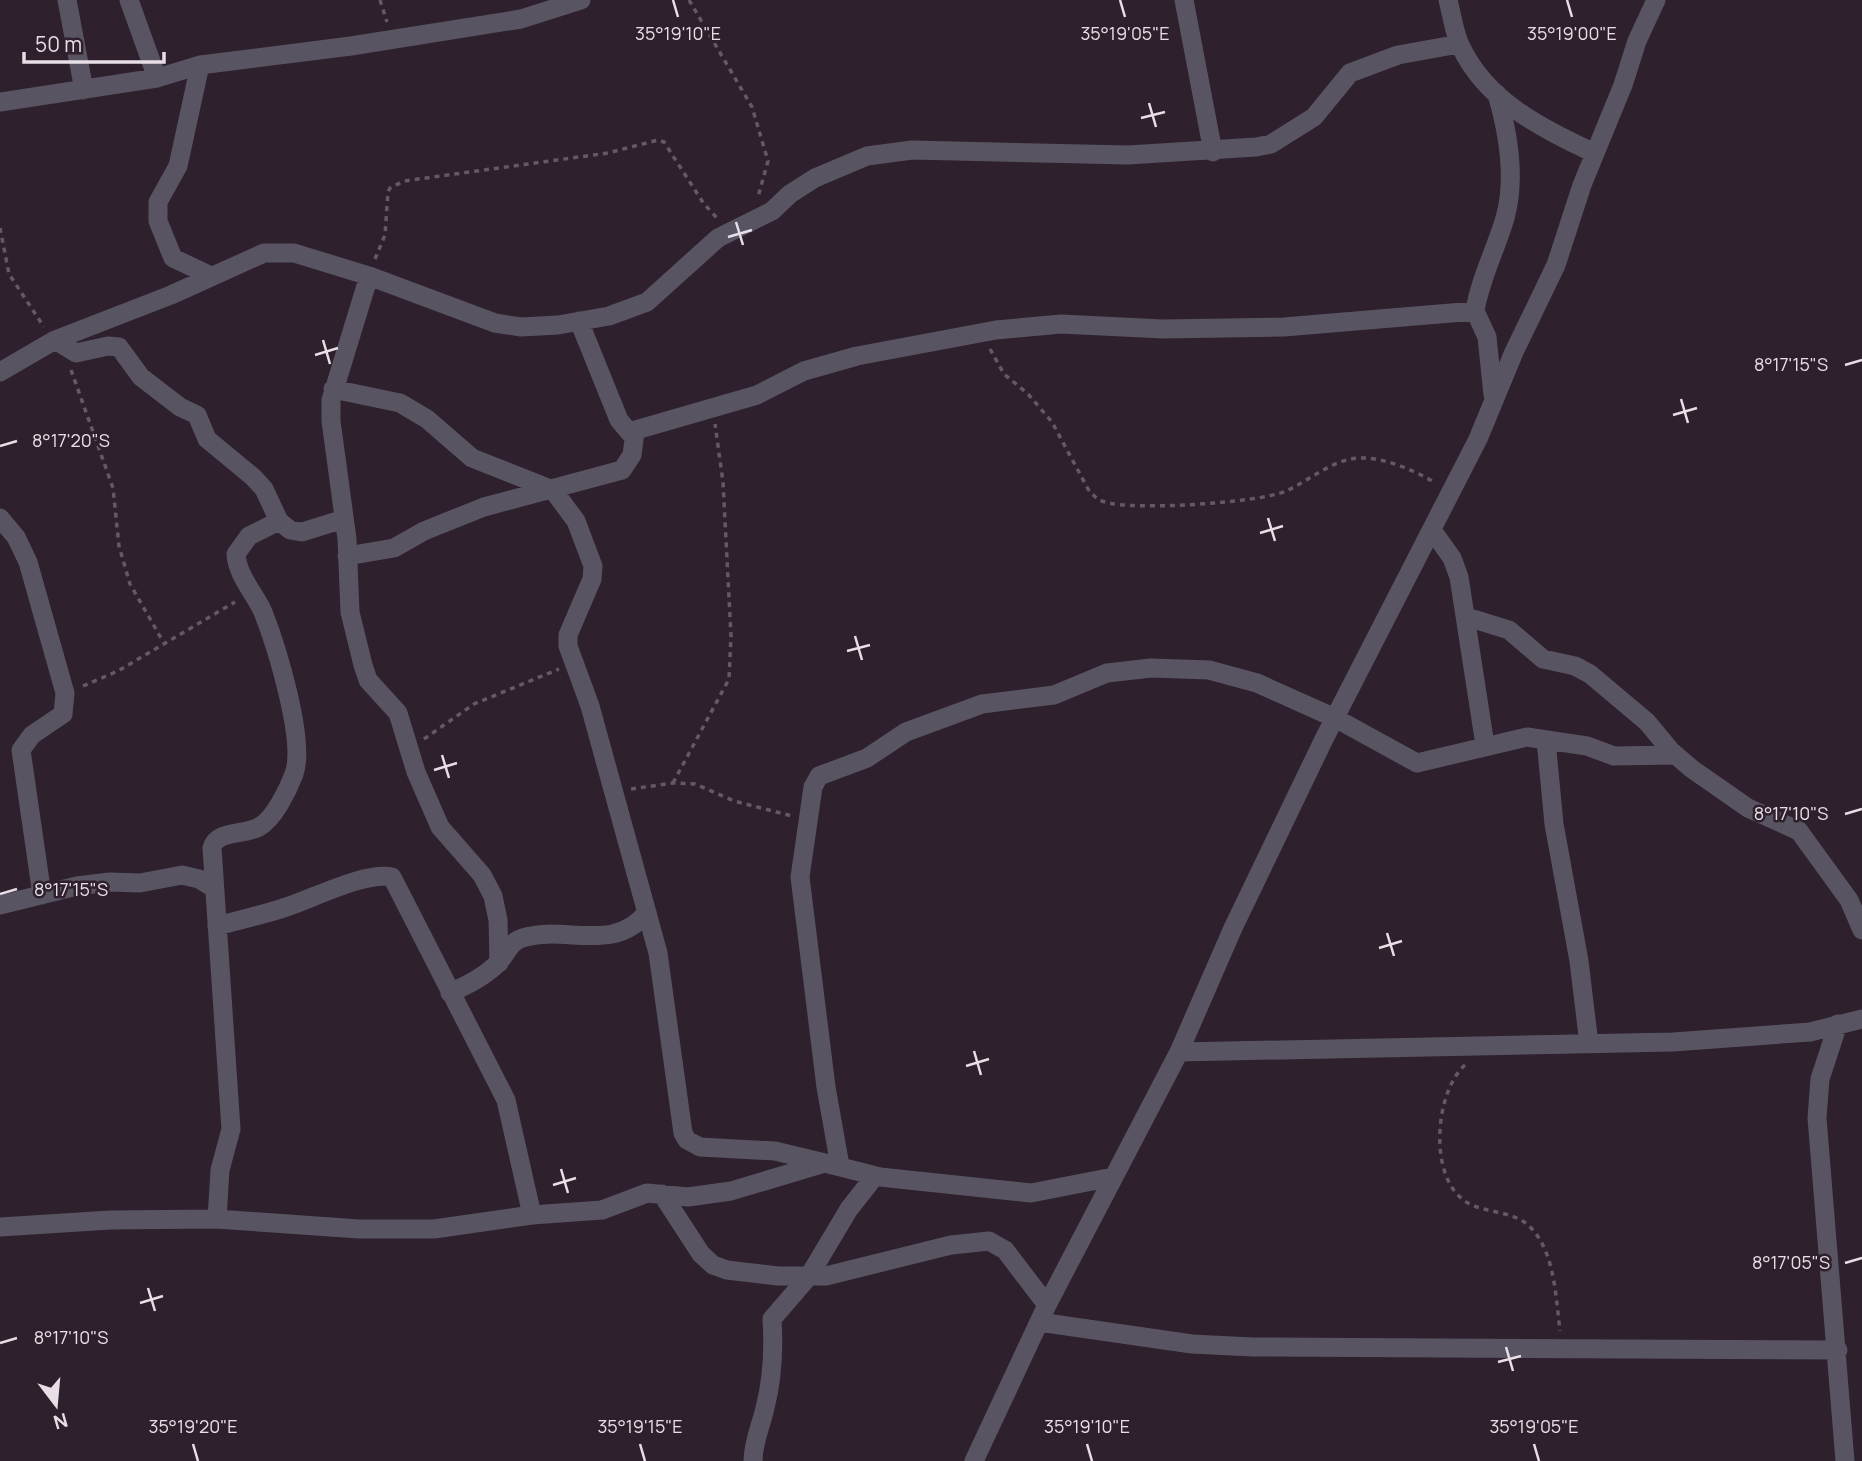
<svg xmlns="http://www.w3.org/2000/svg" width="1862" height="1461" font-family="Manrope,sans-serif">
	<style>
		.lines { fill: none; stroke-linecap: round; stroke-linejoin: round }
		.path { stroke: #665964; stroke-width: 3.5; stroke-dasharray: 5 5; stroke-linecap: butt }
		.minor { stroke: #595462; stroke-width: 19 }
		.ticks { fill: none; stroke: #e8dee6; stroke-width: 2.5 }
		.ticks-label { font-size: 18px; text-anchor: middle; fill: #e8dee6; stroke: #2e202c; stroke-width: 5; stroke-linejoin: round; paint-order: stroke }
	</style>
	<rect width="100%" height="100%" fill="#2e202c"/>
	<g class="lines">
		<path class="path" d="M380,0L387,22
			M689,0L752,107L768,161L758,197
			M0,228L9,274L44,327
			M375,259L385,235L388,192L390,188L404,181L608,153L658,140L664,142L704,204L717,218
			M990,349L1004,374L1028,394L1052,422L1088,489C1093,495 1097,500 1105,502C1131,511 1260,503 1286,491C1311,480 1334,457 1364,458C1388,459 1413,470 1434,482
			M71,370L113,488L119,546L130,584L165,645
			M83,686L118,671L235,602
			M424,739L474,704L559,669
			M673,783L729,679L731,636L723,482L715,424
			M631,789L673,783L695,784L734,801L792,816
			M1465,1065C1436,1091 1429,1169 1460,1197C1479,1216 1513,1207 1532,1229C1555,1254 1556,1299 1560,1331"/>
		<path class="minor" d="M67,0L84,90
			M129,0L157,78
			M1184,0L1213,152
			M1448,0C1452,15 1454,33 1461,47C1487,102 1542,128 1594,153
			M200,65L178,166L158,202V221L173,258L211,276
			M0,102L157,78L200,65L351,46L521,19L581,0
			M369,276L331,400V421L347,539L350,612L363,665L368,680L398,713L416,772L440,827L482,875L493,896L498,920L499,963
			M579,321L619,420L629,432L757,395L804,371L857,356L996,330L1061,324L1163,329L1284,327L1475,311
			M55,340L76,353L108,346L119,347L141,377L180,407L197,415L207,439L253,477L264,489L279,521L290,530L302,532L344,519
			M0,372L55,340L171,295L264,253H294L369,276L495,323L521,327L558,325L609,316L647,302L718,238L772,211L790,194L815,178L867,156L912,150L1128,155L1256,147L1271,144L1314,117L1350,73L1398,55L1459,44
			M333,389L400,403L427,419L472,458L553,490L576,521L593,566L592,579L568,635V646L590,706L658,953L683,1133L687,1140L700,1147L775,1151L825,1163
			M1493,395L1487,337L1475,311C1480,279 1496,249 1505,218C1516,179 1508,132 1497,94
			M0,518L16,537L28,562L65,693L63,714L32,735L21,750L42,895
			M1432,530L1452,558L1459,577L1485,745
			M347,556L394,548L424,531L484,507L622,470L632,455L635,432
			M1467,617L1509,630L1543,659L1575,666L1590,674L1647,722L1671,751L1692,769L1748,808L1799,831L1849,900L1862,930
			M1546,740L1554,824L1579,961L1589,1044
			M0,905L77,886L110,882L140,883L182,875L199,879L214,888
			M217,926C242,919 268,914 292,905C318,896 365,872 392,877L506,1100L532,1215
			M450,993C467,985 482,978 496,965C508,954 508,941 526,937C566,926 616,953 647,912
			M1838,1024L1820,1079L1817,1118L1845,1461
			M1179,1052L1673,1042L1810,1032L1862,1019
			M840,1166L826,1087L800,877L813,787L819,776L867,758L906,732L982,704L1054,695L1107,673L1151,668L1209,670L1257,683L1335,718L1417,763L1527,737L1587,746L1614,756L1676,755
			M662,1194L701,1254L713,1265L727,1270L778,1276H826L951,1245L989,1241L1005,1250L1047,1305
			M217,1219L220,1170L231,1129L212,848C216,830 245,835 259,827C274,819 288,790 294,774C306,741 276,645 263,612C255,594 237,575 236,554L249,536L279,521
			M0,1227L110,1220L217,1219L359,1229H434L532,1215L602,1210L647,1193L688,1197L731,1191L825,1163L880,1177L1031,1193L1113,1177
			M1039,1322L1192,1344L1253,1347L1838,1350
			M753,1461C753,1442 761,1426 765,1408C773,1377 774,1350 772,1319L809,1276L849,1209L875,1176
			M974,1461L1047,1305L1179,1052L1233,928L1324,739L1478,439L1514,352L1556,265L1582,185L1623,85L1637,41L1656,0"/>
	</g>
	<path class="ticks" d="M673,0L678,17M1120,0L1125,17M1567,0L1572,17M1149,103L1156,127M1141,118L1165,112M736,222L743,245M728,237L752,230M323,340L330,364M315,355L338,348M1845,365L1862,360M1681,399L1688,423M1673,415L1697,408M0,446L17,441M1268,518L1275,541M1260,533L1283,526M855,636L862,660M847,651L870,645M442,755L449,778M434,770L457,763M1845,814L1862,809M0,894L17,889M1387,933L1394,956M1379,948L1402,941M974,1051L981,1075M966,1066L989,1059M561,1169L568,1193M553,1185L576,1178M1845,1263L1862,1258M148,1288L155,1311M140,1303L163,1296M0,1343L17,1338M1506,1347L1513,1371M1498,1362L1521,1356M193,1444L198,1461M640,1444L645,1461M1087,1444L1092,1461M1534,1444L1539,1461"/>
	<g class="ticks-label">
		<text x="678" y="40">35°19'10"E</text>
		<text x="1125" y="40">35°19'05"E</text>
		<text x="1572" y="40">35°19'00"E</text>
		<text x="1791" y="371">8°17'15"S</text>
		<text x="71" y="447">8°17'20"S</text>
		<text x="1791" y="820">8°17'10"S</text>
		<text x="71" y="896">8°17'15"S</text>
		<text x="1791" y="1269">8°17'05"S</text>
		<text x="71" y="1344">8°17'10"S</text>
		<text x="193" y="1433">35°19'20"E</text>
		<text x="640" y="1433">35°19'15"E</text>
		<text x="1087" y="1433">35°19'10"E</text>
		<text x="1534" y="1433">35°19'05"E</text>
	</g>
	<g transform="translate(56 1405) rotate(164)" stroke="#2e202c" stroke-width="5" paint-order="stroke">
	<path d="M0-5L12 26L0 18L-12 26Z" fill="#e8dee6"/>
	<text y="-10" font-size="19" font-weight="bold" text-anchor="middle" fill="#e8dee6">N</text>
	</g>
	<path d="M24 52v10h140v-10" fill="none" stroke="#e8dee6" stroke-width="3.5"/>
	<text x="35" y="52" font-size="21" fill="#e8dee6" stroke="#2e202c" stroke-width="5" paint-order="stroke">50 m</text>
</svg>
